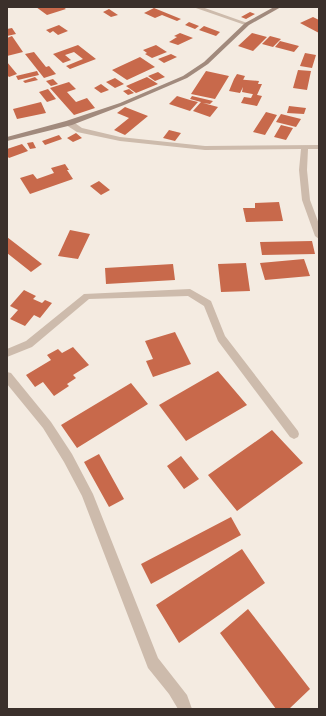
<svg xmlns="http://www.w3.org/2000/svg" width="326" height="716" font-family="Commissioner,sans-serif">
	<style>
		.building { fill: #c8694b }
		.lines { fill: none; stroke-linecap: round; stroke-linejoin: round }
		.street { fill: #cdbbac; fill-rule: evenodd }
		.secondary { fill: #a18a7d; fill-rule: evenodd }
	</style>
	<rect width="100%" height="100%" fill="#f4ebe1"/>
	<path class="building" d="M36,7H63L66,9L47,15Z
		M154,8L181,19L177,21L162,15L155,18L144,13Z
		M109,9L118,15L111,17L103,12Z
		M250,12L255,14L246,19L241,17Z
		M313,17L319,20V33L300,23Z
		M189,22L199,26L195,29L185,25Z
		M59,25L68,31L58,35L53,31L50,33L46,30Z
		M204,26L220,32L216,36L199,30Z
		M12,28L16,34L7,36V29Z
		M180,33L193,38L178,45L169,42L177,37L174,36Z
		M252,33L267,37L253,51L238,46Z
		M12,36L23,52L7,56V38Z
		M270,36L281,39L273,47L262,44Z
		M280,41L299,46L294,52L275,47Z
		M78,45L96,59L70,69L66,66L83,59L74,52L65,55L71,60L63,63L53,54Z
		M156,45L167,52L152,58L145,54L147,53L143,50Z
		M34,52L46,67L49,66L56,74L44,78L25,54Z
		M305,53L316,55L312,68L300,66Z
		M171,54L177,57L164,63L158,59Z
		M140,57L155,67L127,80L112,70Z
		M7,62L17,74L9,77L7,75Z
		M298,70L311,71L307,90L293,88Z
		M37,71L39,75L18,80L16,76Z
		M206,71L229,76L215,99L191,94Z
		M158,72L165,77L155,81L148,76Z
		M237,74L245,76L243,80L234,79Z
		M35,77L38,80L25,83L23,81Z
		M147,77L158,84L136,93L126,86Z
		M115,78L124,84L115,88L106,82Z
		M53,79L58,84L51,86L46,81Z
		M234,79L259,81L258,84H262L257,95L242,92L243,87L240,93L229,91Z
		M69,82L76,89L67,92L76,102L87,98L95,108L74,115L50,88Z
		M101,84L109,90L101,93L94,88Z
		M48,89L56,99L47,102L39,92Z
		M129,89L134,93L128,95L123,91Z
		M253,94L262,96L257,106L241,103L244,97L251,98Z
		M177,96L190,100L198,102L190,111L169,104Z
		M192,96L213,101L210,104L203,103L218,107L210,117L193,111L201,102L190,99Z
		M41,102L46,113L17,119L13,109Z
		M289,106L306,108L304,114L287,113Z
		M125,107L148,116L125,135L114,130L129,118L117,113Z
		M266,112L277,115L265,135L253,132Z
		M281,114L301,119L296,127L276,122Z
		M281,125L293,128L286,140L274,137Z
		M169,130L181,133L175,141L163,138Z
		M76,133L82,138L73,142L67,138Z
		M59,135L62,139L45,145L42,141Z
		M33,142L36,148L30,149L27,143Z
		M22,144L28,151L9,158L7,156V149Z
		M65,164L69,170H67L73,179L30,194L20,178L33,174L37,179L54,173L51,168Z
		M99,181L110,190L101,195L90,186Z
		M279,202L283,221L246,222L243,208H255V203Z
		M70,230L90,234L78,259L58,256Z
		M7,237L42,264L31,272L7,253Z
		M312,241L315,254L262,255L260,242Z
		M304,259L310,276L265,280L260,263Z
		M246,263L250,291L221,292L218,264Z
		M173,264L175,280L106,284L105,268Z
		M24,290L36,296L33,299L42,303L45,300L52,303L40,318L34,315L25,326L10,319L18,310L10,306Z
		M175,332L191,364L153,377L146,361L153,359L145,341Z
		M73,347L89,365L73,375L76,378L67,384L69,386L54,396L43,382L35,387L26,375L51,360L47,355L58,349L62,353Z
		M218,371L247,405L186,441L159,405Z
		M131,383L148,404L77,448L61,425Z
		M272,430L303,463L237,511L208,475Z
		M99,454L124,499L109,507L84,462Z
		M181,456L199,479L184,489L167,466Z
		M231,517L241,535L151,584L141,564Z
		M242,549L265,583L179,643L156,605Z
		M248,609L310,689L289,709H276L220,633Z"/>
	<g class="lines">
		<path class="street" d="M193,7H202L250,24L245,25Z
			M66,121H72L82,128L120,137L205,146L319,145V149H308L307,170L310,200L319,224V239L315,236L302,200L299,170L301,149L205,150L120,141L77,132L66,125Z
			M190,289L211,301L225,336L298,431L299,434L298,437L294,439L290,437L218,341L204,306L188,296L89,299L32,347L7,357V349L26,341L84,294Z
			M7,372L11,373L51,422L72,454L93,494L158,658L187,695L192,709H178L169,694L148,668L82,496L64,462L43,428L7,384Z"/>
		<path class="secondary" d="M274,7H281L249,25L208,64L187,78L124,105L72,125L7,141V137L66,121L120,103L183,76L204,62L245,23Z"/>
	</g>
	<rect width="326" height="716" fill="none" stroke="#3b302b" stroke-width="16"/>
</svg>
